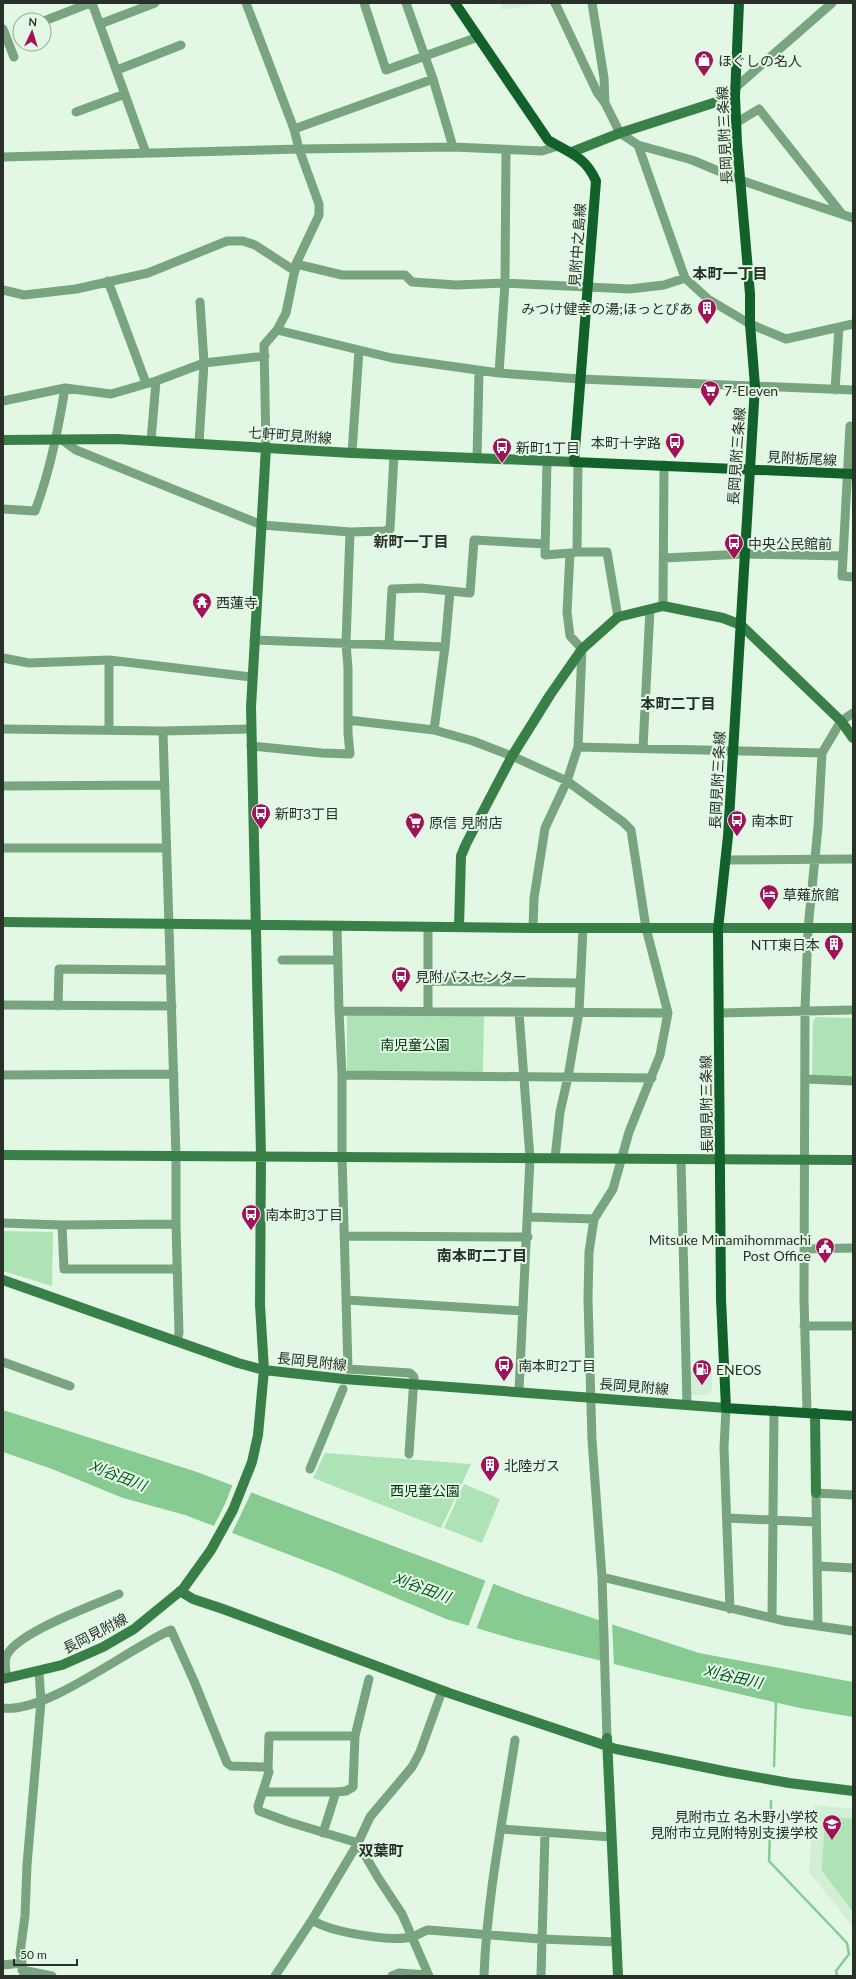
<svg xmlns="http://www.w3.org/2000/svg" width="856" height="1979" font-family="Lato,'Noto Sans JP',sans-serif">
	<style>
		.built { fill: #d2eed5 }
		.green { fill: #aee4b5 }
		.water { fill: #87cb91 }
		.pier { fill: #e2f8e5 }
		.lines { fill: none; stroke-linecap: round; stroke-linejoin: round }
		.stream { stroke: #87cb91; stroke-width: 2.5 }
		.street { stroke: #78a57f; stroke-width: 9 }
		.secondary { stroke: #388047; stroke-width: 10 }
		.primary { stroke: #13612a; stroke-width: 10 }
		.labels { text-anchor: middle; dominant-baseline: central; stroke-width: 4; stroke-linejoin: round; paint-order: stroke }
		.poi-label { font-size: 14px; fill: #283029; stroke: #e2f8e5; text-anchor: start }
		.street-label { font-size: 14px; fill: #283029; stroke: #e2f8e5 }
		.park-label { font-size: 14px; fill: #003410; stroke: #e2f8e5 }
		.neighbourhood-label { font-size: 15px; font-weight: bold; fill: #283029; stroke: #e2f8e5 }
		.water-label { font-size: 15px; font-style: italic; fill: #02531f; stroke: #e2f8e5 }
	</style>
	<rect width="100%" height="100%" fill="#e2f8e5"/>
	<path class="built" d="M501,3H542L502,10Z
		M689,1371H712V1389L707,1395H689Z
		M814,1805L853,1809V1927L809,1872Z"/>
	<path class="green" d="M347,1014L484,1016L483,1071L478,1074L347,1072Z
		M816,1017L853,1018V1078L816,1077L812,1074L813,1021Z
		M3,1231L53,1232L52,1286L3,1271Z
		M325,1453L471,1464L441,1528L313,1478Z
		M464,1484L500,1499L482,1543L444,1528Z
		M825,1816L853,1819V1912L822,1871Z"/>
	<path class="water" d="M3,1410L197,1472L523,1595L699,1653L853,1682V1717L800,1708L662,1676L513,1639L446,1619L337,1573L185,1515L123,1498L52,1469L3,1452Z"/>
	<path class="pier" d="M233,1484L252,1491L231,1535L213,1528L225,1504Z
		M486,1579L494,1582L476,1630L468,1627Z
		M608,1621L612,1622L614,1666L609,1665Z"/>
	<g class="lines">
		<path class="stream" d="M774,1766L776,1701
			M771,1801L769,1861L847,1943L849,1954L836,1971L837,1976"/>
		<path class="street" d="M92,3L146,153
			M246,3L294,129L299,149L319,204V215L296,264L286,313L277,330L264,345L266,447
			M364,3L386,70L478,37
			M406,3L433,79L453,147
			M555,3L597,92L605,103
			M592,3L604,78L605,103L620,133L638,145L685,278L708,299L750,324L786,339L853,324
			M44,21L90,3
			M100,24L155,3
			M3,29L14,57
			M117,70L181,45
			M735,88L832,3
			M76,112L125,94
			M736,123L759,109L842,214
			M294,129L433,79
			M638,145L692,160L740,180L853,218
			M3,157L299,149L453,147L542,151L558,146
			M296,264L342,275H405L412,282L456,285L505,283L630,289L664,285L685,278
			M108,281L146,383
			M3,290L24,295L76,289L148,273L227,241H243L255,245L295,271
			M277,330L392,358L499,373L580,379L853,390
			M499,373L505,283L506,150
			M835,390L839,327
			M3,401L65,388L111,394L156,381L204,363L265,356
			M850,426L842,576L853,577
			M61,439L76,450L262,525L350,532L384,531L390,529L394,455
			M151,441L156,381
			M199,443L204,363L200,302
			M352,453L359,350
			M477,459L479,371
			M547,461L545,555L570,553
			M3,509L35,511C50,471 58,430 65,388
			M577,552H607L618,617
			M665,558L744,554L843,556
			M663,606L664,465
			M254,640L445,647
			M389,644L392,589L421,588L470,593L474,540L545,544
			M3,658L29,663L109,660L251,677
			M348,720L434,730L473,741L512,756L567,781L623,822L631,830L646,928L668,1013L660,1055L629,1132L613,1189L594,1219L589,1252L588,1299L592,1440L602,1577L607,1738
			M3,729L163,731L251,729
			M109,730V660
			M434,730L445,647L450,591
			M163,731L176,1156V1224L179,1333L177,1341
			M251,746L322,753L350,754L348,733V668L346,643L350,532
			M578,747L822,753
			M643,748L650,609
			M3,786L165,785
			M3,848H166
			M725,860L853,859
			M337,926L339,1011L668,1013
			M428,927V1012
			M533,928L534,898L545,828L567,781L578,747L582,649L570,636L567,612L570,553L577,552L578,462
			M282,960H338
			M428,981L580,983
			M3,1005L172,1006
			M58,1006L59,969L170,970
			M339,1011L342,1075V1156L348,1369L410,1373L414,1377L409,1454
			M519,1013L530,1158L519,1391
			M719,1013L853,1010
			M3,1075L174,1074
			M342,1075L652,1078
			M805,1079L853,1081
			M555,1158L560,1112L568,1077L579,1012L583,928
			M681,1159L687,1404
			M529,1217L594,1219
			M3,1223L62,1225L176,1224
			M62,1225L64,1269H177
			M344,1236L528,1237
			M804,1249L853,1248
			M347,1300L523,1311
			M804,1326H853
			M3,1362L70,1386
			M726,1408L724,1448L730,1609
			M807,1412L804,1299L805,1010L808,929L818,827L822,753L841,721L853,713
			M310,1469L343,1389
			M727,1518L816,1522
			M817,1566L853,1568
			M602,1577L784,1621L853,1631
			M772,1618L774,1410
			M818,1626L816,1493L853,1495
			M7,1678C6,1671 4,1664 6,1657C14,1633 95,1605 119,1594
			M3,1708C46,1714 129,1648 171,1630L194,1681L227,1763L231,1766L264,1767L268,1769L269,1772L258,1806L259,1811L289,1822L358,1843L377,1876L402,1914L429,1976
			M268,1769L269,1736H355
			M264,1792H336L346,1791L353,1787L355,1736L369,1679
			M502,1829L611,1837
			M323,1833L336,1792
			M312,1920C330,1932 390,1942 411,1937C417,1936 423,1931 428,1930L541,1939L617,1942
			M3,1965L22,1963
			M22,1970L52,1976
			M24,1976L20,1953L25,1916L27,1865L41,1701L39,1672
			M275,1976L312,1920L358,1843L370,1817L412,1767L420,1752L442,1691
			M392,1976L399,1973L428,1975
			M484,1976C487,1896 503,1819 515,1740
			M541,1976L545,1833"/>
		<path class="secondary" d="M572,152L620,133L735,96
			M3,440L117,439L352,453L574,462
			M3,922L533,928H853
			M459,927L461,856L466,844L512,756L550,695L582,649L618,617L663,606L723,618L741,625L841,721L853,738
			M3,1155L853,1160
			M3,1280L238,1363L264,1370L344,1379L726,1408
			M815,1413L816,1493
			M180,1591L193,1599L223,1609L449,1693L616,1749L728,1772L789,1783L853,1791
			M3,1679L62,1665L103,1647L134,1629L183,1589L211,1550L233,1510L252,1462L258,1435L264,1370L260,1305L261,1156L251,707L266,447
			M607,1738L618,1976"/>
		<path class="primary" d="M455,3L548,140C569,153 585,156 596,181L574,462L853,474
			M739,3L735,96L737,143L750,294V324L755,386L728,836L718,929L721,1299L726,1408L853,1416"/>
	</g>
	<defs>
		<symbol id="shop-pin" viewBox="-11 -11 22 30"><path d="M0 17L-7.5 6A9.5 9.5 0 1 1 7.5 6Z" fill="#a11259" stroke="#e2f8e5"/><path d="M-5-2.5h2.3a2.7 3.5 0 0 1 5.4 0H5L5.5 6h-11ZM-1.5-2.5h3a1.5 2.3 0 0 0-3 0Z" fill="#fff"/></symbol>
		<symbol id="building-pin" viewBox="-11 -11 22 30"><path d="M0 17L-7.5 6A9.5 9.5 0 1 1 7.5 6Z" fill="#a11259" stroke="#e2f8e5"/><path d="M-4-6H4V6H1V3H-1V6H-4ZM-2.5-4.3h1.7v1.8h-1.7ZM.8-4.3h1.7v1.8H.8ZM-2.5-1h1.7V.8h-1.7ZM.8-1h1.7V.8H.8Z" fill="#fff"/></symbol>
		<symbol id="supermarket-pin" viewBox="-11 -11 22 30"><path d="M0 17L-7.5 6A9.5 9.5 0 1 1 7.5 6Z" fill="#a11259" stroke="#e2f8e5"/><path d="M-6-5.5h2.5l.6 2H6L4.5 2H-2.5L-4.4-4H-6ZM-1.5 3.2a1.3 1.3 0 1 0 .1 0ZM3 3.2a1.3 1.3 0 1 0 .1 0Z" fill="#fff"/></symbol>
		<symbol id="bus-pin" viewBox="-11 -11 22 30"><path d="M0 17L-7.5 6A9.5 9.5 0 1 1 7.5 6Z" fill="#a11259" stroke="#e2f8e5"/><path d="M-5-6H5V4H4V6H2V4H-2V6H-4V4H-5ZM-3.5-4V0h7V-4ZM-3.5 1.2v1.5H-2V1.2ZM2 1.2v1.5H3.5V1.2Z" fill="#fff"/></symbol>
		<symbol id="temple-pin" viewBox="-11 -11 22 30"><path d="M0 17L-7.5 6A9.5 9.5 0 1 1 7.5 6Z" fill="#a11259" stroke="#e2f8e5"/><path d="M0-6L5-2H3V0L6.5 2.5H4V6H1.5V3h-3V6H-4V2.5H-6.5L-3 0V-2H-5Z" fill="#fff"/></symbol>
		<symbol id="hotel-pin" viewBox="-11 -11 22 30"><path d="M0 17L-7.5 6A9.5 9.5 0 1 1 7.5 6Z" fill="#a11259" stroke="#e2f8e5"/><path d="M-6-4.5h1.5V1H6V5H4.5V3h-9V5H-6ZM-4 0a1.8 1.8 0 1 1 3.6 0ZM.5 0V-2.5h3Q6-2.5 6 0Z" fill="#fff"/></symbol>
		<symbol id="civic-pin" viewBox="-11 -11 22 30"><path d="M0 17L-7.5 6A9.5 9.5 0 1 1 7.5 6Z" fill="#a11259" stroke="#e2f8e5"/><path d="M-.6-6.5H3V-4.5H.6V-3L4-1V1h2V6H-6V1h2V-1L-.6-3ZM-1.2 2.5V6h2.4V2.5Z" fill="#fff"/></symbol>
		<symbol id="fuel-pin" viewBox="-11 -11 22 30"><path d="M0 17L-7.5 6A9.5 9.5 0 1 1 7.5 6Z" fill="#a11259" stroke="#e2f8e5"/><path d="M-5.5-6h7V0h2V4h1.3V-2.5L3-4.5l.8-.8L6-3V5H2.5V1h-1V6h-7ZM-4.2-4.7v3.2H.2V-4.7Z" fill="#fff"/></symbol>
		<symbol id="school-pin" viewBox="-11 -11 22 30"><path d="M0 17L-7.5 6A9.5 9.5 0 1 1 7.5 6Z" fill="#a11259" stroke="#e2f8e5"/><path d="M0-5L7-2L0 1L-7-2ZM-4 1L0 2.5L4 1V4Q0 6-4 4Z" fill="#fff"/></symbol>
	</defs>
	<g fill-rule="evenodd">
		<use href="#shop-pin" x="693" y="49" width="22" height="30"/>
		<use href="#building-pin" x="696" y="297" width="22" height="30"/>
		<use href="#supermarket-pin" x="699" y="379" width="22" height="30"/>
		<use href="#bus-pin" x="664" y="431" width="22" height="30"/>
		<use href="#bus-pin" x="491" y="436" width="22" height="30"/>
		<use href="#bus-pin" x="723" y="532" width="22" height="30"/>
		<use href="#temple-pin" x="191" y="591" width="22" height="30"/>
		<use href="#bus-pin" x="250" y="802" width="22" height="30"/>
		<use href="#bus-pin" x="726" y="809" width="22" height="30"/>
		<use href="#supermarket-pin" x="404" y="811" width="22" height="30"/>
		<use href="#hotel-pin" x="758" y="883" width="22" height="30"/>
		<use href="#building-pin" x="823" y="933" width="22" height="30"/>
		<use href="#bus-pin" x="390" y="965" width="22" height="30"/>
		<use href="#bus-pin" x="240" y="1203" width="22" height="30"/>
		<use href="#civic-pin" x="814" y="1236" width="22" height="30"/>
		<use href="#bus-pin" x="493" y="1354" width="22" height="30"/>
		<use href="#fuel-pin" x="691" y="1358" width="22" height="30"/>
		<use href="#building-pin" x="479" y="1454" width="22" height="30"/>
		<use href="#school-pin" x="821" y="1813" width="22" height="30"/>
	</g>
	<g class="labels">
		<g class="poi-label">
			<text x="718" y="60">ほぐしの名人</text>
			<text x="693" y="308" text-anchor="end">みつけ健幸の湯;ほっとぴあ</text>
			<text x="724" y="390">7-Eleven</text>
			<text x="661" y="442" text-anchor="end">本町十字路</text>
			<text x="516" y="447">新町1丁目</text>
			<text x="748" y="543">中央公民館前</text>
			<text x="216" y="602">西蓮寺</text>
			<text x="275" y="813">新町3丁目</text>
			<text x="751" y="820">南本町</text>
			<text x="429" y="822">原信 見附店</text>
			<text x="783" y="894">草薙旅館</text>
			<text x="820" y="944" text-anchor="end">NTT東日本</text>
			<text x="415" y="976">見附バスセンター</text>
			<text x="265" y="1214">南本町3丁目</text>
			<text x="811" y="1239" text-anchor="end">Mitsuke Minamihommachi<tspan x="811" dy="16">Post Office</tspan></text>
			<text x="518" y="1365">南本町2丁目</text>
			<text x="716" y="1369">ENEOS</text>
			<text x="504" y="1465">北陸ガス</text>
			<text x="818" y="1816" text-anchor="end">見附市立 名木野小学校<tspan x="818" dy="16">見附市立見附特別支援学校</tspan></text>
		</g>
		<g class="street-label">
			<text transform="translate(724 135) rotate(-93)">長岡見附三条線</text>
			<text transform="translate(577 245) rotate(-86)">見附中之島線</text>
			<text transform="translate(290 435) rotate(4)">七軒町見附線</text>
			<text transform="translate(736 456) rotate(-86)">長岡見附三条線</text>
			<text transform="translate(802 458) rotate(3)">見附栃尾線</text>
			<text transform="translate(717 780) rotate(-87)">長岡見附三条線</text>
			<text transform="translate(706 1104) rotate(-91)">長岡見附三条線</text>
			<text transform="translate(312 1361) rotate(6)">長岡見附線</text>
			<text transform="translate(634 1386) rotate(5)">長岡見附線</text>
			<text transform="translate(95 1633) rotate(-27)">長岡見附線</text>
		</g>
		<g class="park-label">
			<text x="415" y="1044">南児童公園</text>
			<text x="425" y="1490">西児童公園</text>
		</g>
		<g class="neighbourhood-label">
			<text x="730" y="273">本町一丁目</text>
			<text x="411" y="541">新町一丁目</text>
			<text x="678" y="703">本町二丁目</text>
			<text x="482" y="1255">南本町二丁目</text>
			<text x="381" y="1850">双葉町</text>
		</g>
		<g class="water-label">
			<text transform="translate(118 1475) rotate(21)">刈谷田川</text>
			<text transform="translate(422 1587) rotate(20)">刈谷田川</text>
			<text transform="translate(733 1676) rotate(13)">刈谷田川</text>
		</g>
	</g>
	<rect width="856" height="1979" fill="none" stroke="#283029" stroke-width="8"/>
	<g transform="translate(32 32) rotate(4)"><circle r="19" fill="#e2f8e5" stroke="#98a89a"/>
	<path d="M0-3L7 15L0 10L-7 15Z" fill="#a11259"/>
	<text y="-6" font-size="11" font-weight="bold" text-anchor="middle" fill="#283029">N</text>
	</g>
	<path d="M14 1959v6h63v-6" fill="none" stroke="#283029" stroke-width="2"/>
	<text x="20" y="1959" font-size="12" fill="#283029" stroke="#e2f8e5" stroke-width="3" paint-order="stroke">50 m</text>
</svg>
